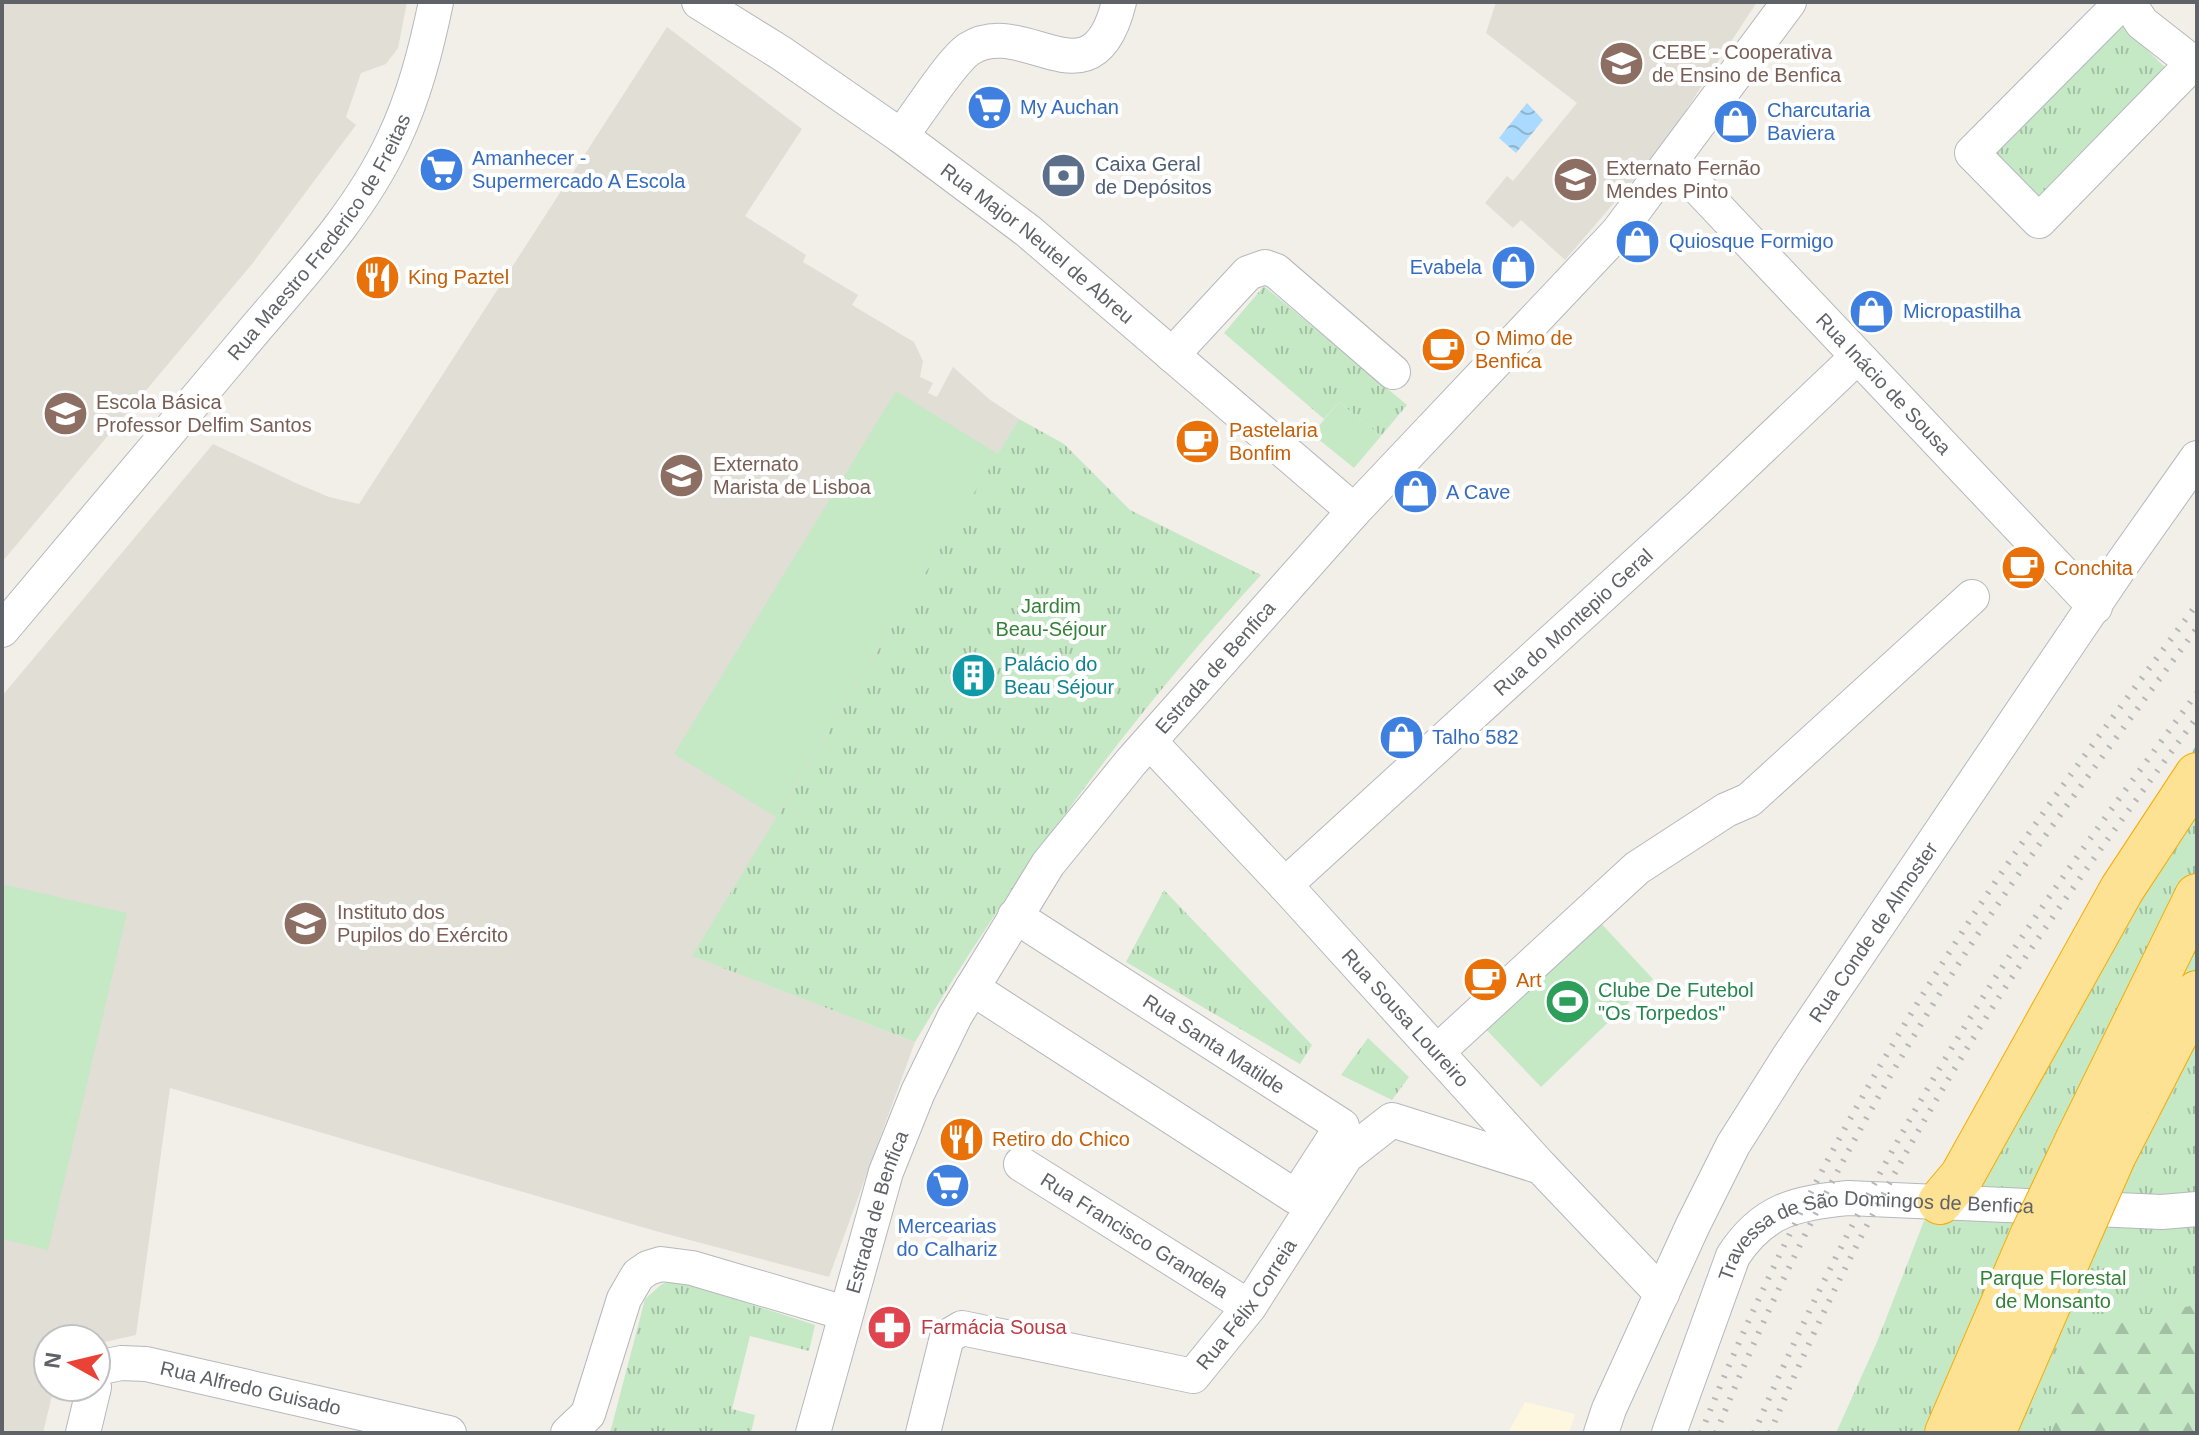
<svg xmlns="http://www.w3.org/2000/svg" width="2199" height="1435" font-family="Helvetica,sans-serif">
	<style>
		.commercial { fill: #fef7e0 }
		.education { fill: #e1ded6 }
		.grass { fill: url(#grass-tufts) }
		.forest { fill: url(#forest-firs) }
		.pitch { fill: #c5e8c5 }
		.water { fill: url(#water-waves) }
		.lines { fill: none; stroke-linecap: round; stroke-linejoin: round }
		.minor-casing { stroke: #b5b8bc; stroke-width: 36 }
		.highway-casing { stroke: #f9ab00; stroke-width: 46 }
		.minor { stroke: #fff; stroke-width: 34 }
		.highway { stroke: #fde293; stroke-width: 44 }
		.rail { stroke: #b6b7b8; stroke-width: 6; stroke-dasharray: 2 10; stroke-linecap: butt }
		.highway-bridge-casing { stroke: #f9ab00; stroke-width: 46; stroke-linecap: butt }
		.highway-bridge { stroke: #fde293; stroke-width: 44 }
		.labels { text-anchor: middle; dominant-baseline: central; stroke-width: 8; stroke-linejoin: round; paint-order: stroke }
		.education-label { font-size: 20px; fill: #785e54; stroke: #fff; text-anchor: start }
		.shop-label { font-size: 20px; fill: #366cbe; stroke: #fff; text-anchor: start }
		.service-label { font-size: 20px; fill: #4e5e75; stroke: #fff; text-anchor: start }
		.street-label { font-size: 20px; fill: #5f6368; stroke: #fff }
		.food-label { font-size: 20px; fill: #c56008; stroke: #fff; text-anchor: start }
		.park-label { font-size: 20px; fill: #348238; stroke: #fff }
		.culture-label { font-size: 20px; fill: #0d838f; stroke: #fff; text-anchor: start }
		.leisure-label { font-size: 20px; fill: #27864d; stroke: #fff; text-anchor: start }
		.health-label { font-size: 20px; fill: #be3a42; stroke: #fff; text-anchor: start }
	</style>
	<defs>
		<pattern id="grass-tufts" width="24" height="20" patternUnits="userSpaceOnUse" patternTransform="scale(2)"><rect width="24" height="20" fill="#c5e8c5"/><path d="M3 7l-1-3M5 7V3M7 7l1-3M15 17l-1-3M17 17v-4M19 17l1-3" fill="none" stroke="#a3c0a4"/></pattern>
		<pattern id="forest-firs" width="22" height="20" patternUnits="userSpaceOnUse" patternTransform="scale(2)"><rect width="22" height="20" fill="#c5e8c5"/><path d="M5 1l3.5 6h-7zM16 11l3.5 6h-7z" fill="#a3c0a4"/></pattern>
		<pattern id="water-waves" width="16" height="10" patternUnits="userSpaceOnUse" patternTransform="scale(2)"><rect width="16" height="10" fill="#aadaff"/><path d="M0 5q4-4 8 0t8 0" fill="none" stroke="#8eb4d2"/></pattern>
	</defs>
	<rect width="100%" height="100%" fill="#f1efe8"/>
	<path class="commercial" d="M1525,1402L1575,1414L1569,1433H1508Z"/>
	<path class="education" d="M2,2H407L398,48L386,64L361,73L346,117L356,125L252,264L2,562Z
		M1496,2H1757L1661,148L1565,260L1521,220L1513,228L1485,203L1507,176L1513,181L1577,103L1486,33Z
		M667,27L802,129L745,216L806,255L803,262L858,295L852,305L914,342L923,361L920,377L933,383L928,393L937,397L953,367L989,399L1019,419L693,956L915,1042L829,1277L652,1230L170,1088L136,1335L96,1344V1339H48V1387H54L43,1433H2V696L213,444L298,484L329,497L359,504Z"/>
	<path class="grass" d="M2115,19L2171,73L2052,200H2028L1995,161L1998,138Z
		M1264,286L1407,405L1381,436L1339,402L1324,419L1224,333Z
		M1019,419L1064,444L1130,510L1261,575C1128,720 1016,872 915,1042L692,956Z
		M2197,744V1433H1836L1877,1342L1924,1221L1980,1114L2137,842Z
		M1164,890L1312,1045L1300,1064L1126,962Z
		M1368,1038L1409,1077L1392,1100L1341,1075Z
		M676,1280L815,1325L809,1351L750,1336L732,1409L755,1415L751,1433H610L645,1299L662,1284Z"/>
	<path class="forest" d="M2197,1305V1433H2051L2093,1336L2142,1314Z"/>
	<path class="pitch" d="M896,391L998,454L776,817L674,754Z
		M1339,402L1381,436L1354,468L1312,434Z
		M2,884L127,913L48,1250L2,1239Z
		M1595,917L1653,979L1541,1087L1481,1024Z"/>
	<path class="water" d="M1527,103L1543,120L1516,153L1499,138Z"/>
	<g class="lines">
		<defs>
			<g id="minor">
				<path id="s1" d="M699,2L781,53L901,136L1028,231L1354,511"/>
				<path d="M2122,2L1972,153L2039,221L2193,63"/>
				<path d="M2128,2L2142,23L2197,66"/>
				<path d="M901,136C916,117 951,61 969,49C1024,13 1092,112 1119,2"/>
				<path id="s2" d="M1672,160L2095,607"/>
				<path d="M1172,355L1248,273L1265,267L1276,271L1393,372"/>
				<path id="s3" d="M2,630C82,535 161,440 241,346C295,281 357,218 393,141C414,97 426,50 436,2"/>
				<path id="s4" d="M1150,742L1285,885L1541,1167L1662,1294"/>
				<path id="s5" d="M1285,885L1697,509L1857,357"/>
				<path d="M972,988L1296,1197L1342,1126L1015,916"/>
				<path d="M1437,1052L1637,868L1726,810L1749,800L1972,597"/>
				<path id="s6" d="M1021,1164L1249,1307"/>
				<path id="s7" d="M96,1373L97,1368L121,1363L146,1364L449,1433"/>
				<path d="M83,1433L94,1387"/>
				<path d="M568,1433L588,1414L624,1299L638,1275L648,1268L661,1264L692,1268L845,1313"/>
				<path id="s8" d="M813,1433L886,1172L918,1092L955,1016L1048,864L1131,762L1354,511L1618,232L1789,2"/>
				<path id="s9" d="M923,1433L947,1337L962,1328L1193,1376L1249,1307L1346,1156L1392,1120L1541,1167"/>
				<path id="s10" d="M1601,1433L1609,1409L1693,1225L1733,1145L1788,1058L2122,564L2197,458"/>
				<path id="s11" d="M1669,1433L1733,1256C1763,1210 1795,1203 1848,1198L2162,1212L2197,1209"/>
			</g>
			<path id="highway" d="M2078,1139L2197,896
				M2114,1155L2197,993
				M1940,1202L1962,1176L2122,889L2197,775
				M1947,1433L2032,1236
				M1993,1433L2073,1248"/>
		</defs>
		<use href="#minor" class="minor-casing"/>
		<use href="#highway" class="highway-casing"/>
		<use href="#minor" class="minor"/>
		<use href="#highway" class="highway"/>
		<path class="rail" d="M1701,1433C1769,1262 1855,1099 1954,945C2029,827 2114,716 2197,604
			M1716,1433C1784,1264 1869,1102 1968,949C2040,839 2119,734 2197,628
			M1754,1433C1817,1286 1891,1145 1975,1010C2043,900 2120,797 2197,693
			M1770,1433C1833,1281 1912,1133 2001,994C2063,899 2130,808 2197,717"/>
		<defs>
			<path id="highway-bridge" d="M2032,1236L2078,1139
				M2073,1248L2114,1155"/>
		</defs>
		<use href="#highway-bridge" class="highway-bridge-casing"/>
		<use href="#highway-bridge" class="highway-bridge"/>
	</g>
	<defs>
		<symbol id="school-disc" viewBox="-11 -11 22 22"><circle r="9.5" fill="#8d6e63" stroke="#fff"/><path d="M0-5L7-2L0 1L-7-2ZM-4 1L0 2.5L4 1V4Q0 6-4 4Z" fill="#fff"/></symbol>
		<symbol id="supermarket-disc" viewBox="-11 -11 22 22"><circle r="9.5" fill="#3f7fe0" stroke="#fff"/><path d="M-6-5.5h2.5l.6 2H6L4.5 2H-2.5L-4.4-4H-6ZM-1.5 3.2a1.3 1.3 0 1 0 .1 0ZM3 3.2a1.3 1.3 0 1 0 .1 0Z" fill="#fff"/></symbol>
		<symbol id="shop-disc" viewBox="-11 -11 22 22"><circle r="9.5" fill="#3f7fe0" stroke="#fff"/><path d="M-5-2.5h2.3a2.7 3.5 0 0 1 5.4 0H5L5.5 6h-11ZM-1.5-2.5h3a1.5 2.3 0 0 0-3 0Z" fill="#fff"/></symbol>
		<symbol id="bank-disc" viewBox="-11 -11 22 22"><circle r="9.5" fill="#5c6f8a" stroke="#fff"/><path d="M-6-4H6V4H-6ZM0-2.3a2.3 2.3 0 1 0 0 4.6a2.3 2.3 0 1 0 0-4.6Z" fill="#fff"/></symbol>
		<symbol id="restaurant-disc" viewBox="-11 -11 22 22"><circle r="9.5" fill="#e8710a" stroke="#fff"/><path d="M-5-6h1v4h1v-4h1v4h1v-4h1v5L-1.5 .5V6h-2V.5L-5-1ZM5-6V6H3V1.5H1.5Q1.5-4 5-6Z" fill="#fff"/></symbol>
		<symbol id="cafe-disc" viewBox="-11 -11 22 22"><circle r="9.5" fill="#e8710a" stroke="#fff"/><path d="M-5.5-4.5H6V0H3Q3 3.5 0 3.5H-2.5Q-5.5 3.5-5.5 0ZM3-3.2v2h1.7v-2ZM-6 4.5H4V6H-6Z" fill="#fff"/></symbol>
		<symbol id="building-disc" viewBox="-11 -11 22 22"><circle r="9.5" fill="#0f9aa8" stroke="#fff"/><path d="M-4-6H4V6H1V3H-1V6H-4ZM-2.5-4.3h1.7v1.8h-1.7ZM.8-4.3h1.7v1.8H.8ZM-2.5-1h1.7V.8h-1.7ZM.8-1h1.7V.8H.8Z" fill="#fff"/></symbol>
		<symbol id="stadium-disc" viewBox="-11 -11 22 22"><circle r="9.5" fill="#2e9e5b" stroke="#fff"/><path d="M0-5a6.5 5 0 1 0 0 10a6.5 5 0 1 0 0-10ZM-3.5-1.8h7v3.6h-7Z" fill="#fff"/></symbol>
		<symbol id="pharmacy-disc" viewBox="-11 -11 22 22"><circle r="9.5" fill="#e0444e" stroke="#fff"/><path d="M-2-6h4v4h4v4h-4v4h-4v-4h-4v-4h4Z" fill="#fff"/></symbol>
	</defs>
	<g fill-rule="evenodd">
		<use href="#school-disc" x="1596" y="38" width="51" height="51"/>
		<use href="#supermarket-disc" x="964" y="82" width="51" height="51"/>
		<use href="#shop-disc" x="1710" y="96" width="51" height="51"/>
		<use href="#supermarket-disc" x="416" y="144" width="51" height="51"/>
		<use href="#bank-disc" x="1038" y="150" width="51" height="51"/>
		<use href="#school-disc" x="1550" y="154" width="51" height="51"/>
		<use href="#shop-disc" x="1612" y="216" width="51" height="51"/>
		<use href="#shop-disc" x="1488" y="242" width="51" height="51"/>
		<use href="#restaurant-disc" x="352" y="252" width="51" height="51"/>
		<use href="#shop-disc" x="1846" y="286" width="51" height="51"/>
		<use href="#cafe-disc" x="1418" y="324" width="51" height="51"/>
		<use href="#school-disc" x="40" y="388" width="51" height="51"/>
		<use href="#cafe-disc" x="1172" y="416" width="51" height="51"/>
		<use href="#school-disc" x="656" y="450" width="51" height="51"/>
		<use href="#shop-disc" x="1390" y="466" width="51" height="51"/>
		<use href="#cafe-disc" x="1998" y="542" width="51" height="51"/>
		<use href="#building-disc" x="948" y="650" width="51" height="51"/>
		<use href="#shop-disc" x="1376" y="712" width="51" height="51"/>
		<use href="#school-disc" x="280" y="898" width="51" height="51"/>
		<use href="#cafe-disc" x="1460" y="954" width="51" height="51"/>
		<use href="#stadium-disc" x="1542" y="976" width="51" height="51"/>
		<use href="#restaurant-disc" x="936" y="1114" width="51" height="51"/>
		<use href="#supermarket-disc" x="922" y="1160" width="51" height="51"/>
		<use href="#pharmacy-disc" x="864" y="1302" width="51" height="51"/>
	</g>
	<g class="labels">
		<g class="education-label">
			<text x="1652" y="52">CEBE - Cooperativa<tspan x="1652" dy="23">de Ensino de Benfica</tspan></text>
			<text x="1606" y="168">Externato Fernão<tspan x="1606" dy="23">Mendes Pinto</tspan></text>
			<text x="96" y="402">Escola Básica<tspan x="96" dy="23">Professor Delfim Santos</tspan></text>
			<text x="713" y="464">Externato<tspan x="713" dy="23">Marista de Lisboa</tspan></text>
			<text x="337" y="912">Instituto dos<tspan x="337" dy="23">Pupilos do Exército</tspan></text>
		</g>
		<g class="shop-label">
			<text x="1020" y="107">My Auchan</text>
			<text x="1767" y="110">Charcutaria<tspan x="1767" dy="23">Baviera</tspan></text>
			<text x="472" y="158">Amanhecer -<tspan x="472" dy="23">Supermercado A Escola</tspan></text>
			<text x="1669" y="241">Quiosque Formigo</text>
			<text x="1482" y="267" text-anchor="end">Evabela</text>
			<text x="1903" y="311">Micropastilha</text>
			<text x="1446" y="492">A Cave</text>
			<text x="1432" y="737">Talho 582</text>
			<text x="947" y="1226" text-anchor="middle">Mercearias<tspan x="947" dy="23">do Calhariz</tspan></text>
		</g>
		<g class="service-label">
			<text x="1095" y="164">Caixa Geral<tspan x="1095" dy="23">de Depósitos</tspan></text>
		</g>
		<g class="street-label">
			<text stroke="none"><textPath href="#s3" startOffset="506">Rua Maestro Frederico de Freitas</textPath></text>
			<text stroke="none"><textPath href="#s1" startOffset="416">Rua Major Neutel de Abreu</textPath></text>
			<text stroke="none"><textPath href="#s2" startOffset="308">Rua Inácio de Sousa</textPath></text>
			<text stroke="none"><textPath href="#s5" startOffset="390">Rua do Montepio Geral</textPath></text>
			<text stroke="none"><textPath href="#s8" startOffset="878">Estrada de Benfica</textPath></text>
			<text stroke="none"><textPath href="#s10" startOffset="572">Rua Conde de Almoster</textPath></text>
			<text stroke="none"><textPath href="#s4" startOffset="376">Rua Sousa Loureiro</textPath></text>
			<text transform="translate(1214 1044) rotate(33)">Rua Santa Matilde</text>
			<text stroke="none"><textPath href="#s8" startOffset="230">Estrada de Benfica</textPath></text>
			<text stroke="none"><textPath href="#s6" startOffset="134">Rua Francisco Grandela</textPath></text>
			<text stroke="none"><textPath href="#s11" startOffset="336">Travessa de São Domingos de Benfica</textPath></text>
			<text stroke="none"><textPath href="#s9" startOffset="442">Rua Félix Correia</textPath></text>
			<text stroke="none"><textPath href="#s7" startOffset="162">Rua Alfredo Guisado</textPath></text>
		</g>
		<g class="food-label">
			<text x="408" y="277">King Paztel</text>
			<text x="1475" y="338">O Mimo de<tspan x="1475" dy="23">Benfica</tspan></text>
			<text x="1229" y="430">Pastelaria<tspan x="1229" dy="23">Bonfim</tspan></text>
			<text x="2054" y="568">Conchita</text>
			<text x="1516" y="980">Art</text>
			<text x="992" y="1139">Retiro do Chico</text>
		</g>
		<g class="park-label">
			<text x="1051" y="606">Jardim<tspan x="1051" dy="23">Beau-Séjour</tspan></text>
			<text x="2053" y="1278">Parque Florestal<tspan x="2053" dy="23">de Monsanto</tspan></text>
		</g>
		<g class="culture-label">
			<text x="1004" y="664">Palácio do<tspan x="1004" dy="23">Beau Séjour</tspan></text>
		</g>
		<g class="leisure-label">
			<text x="1598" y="990">Clube De Futebol<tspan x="1598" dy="23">"Os Torpedos"</tspan></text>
		</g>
		<g class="health-label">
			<text x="921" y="1327">Farmácia Sousa</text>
		</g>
	</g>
	<rect width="2199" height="1435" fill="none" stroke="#5f6368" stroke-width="8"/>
	<g transform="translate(72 1363) rotate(278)"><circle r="38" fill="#ffffff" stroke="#bfc1c3" stroke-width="2"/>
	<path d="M0-6L14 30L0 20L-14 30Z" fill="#ea4335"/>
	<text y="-12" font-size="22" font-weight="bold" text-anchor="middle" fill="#5f6368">N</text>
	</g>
</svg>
